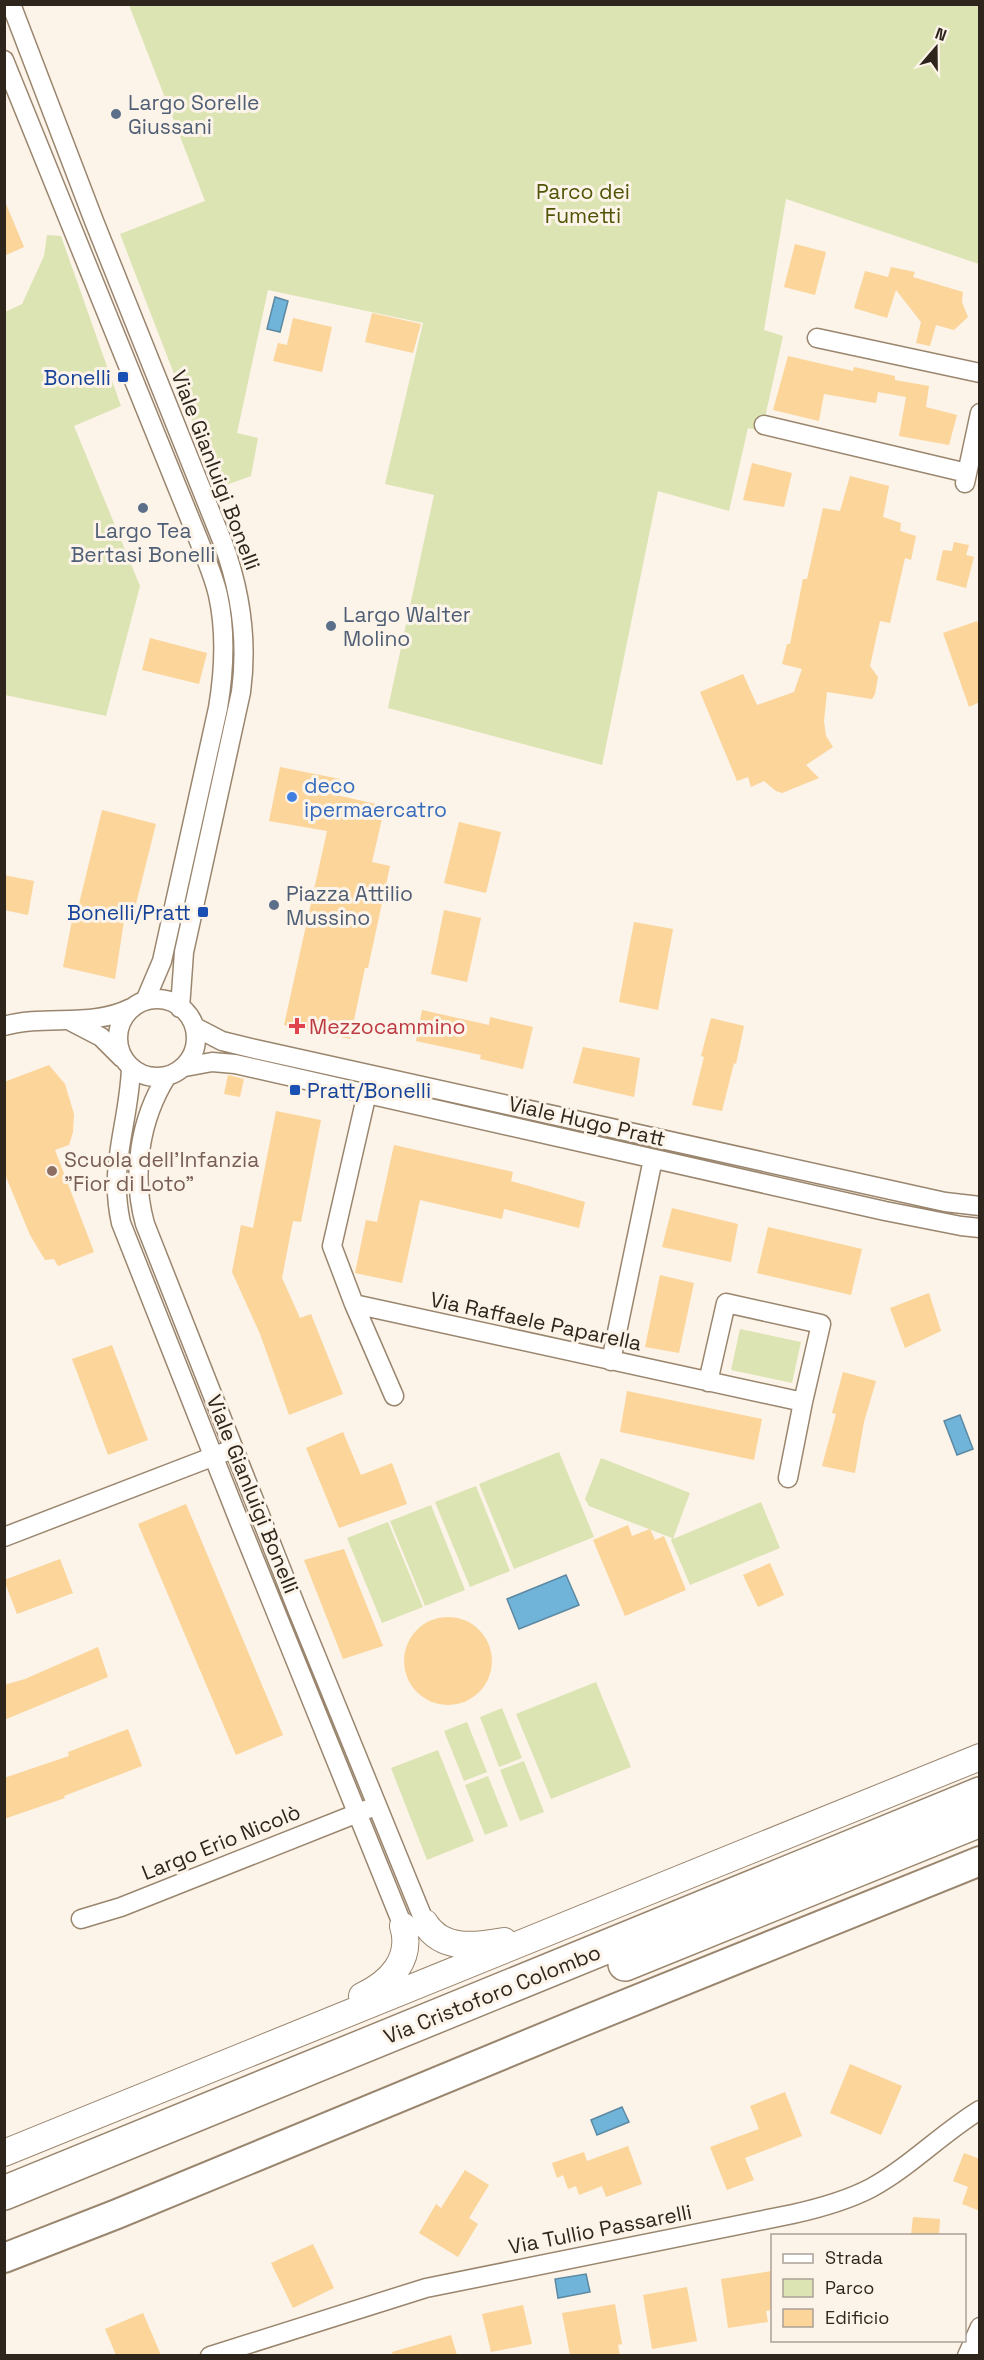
<svg xmlns="http://www.w3.org/2000/svg" width="984" height="2360" font-family="'Space Grotesk',sans-serif">
	<style>
		.green { fill: #dde4b3 }
		.water { fill: #70b4da; stroke: #5c89a1; stroke-width: 1.5 }
		.building { fill: #fbd599 }
		.lines { fill: none; stroke-linecap: round; stroke-linejoin: round }
		.street-casing { stroke: #9a866e; stroke-width: 21 }
		.secondary-casing { stroke: #9a866e; stroke-width: 28 }
		.primary-casing { stroke: #9a866e; stroke-width: 32 }
		.highway-casing { stroke: #9a866e; stroke-width: 36 }
		.street { stroke: #fff; stroke-width: 18 }
		.secondary { stroke: #fff; stroke-width: 26 }
		.primary { stroke: #fff; stroke-width: 28 }
		.highway { stroke: #fff; stroke-width: 33 }
		.service-dot { fill: #5c6f8a; stroke: #fcf3e9; stroke-width: 2 }
		.transit-dot { fill: #1a4fb4; stroke: #fcf3e9; stroke-width: 2 }
		.shop-dot { fill: #3f7fe0; stroke: #fcf3e9; stroke-width: 2 }
		.health-dot { fill: #e0444e; stroke: #fcf3e9; stroke-width: 2 }
		.education-dot { fill: #8d6e63; stroke: #fcf3e9; stroke-width: 2 }
		.labels { text-anchor: middle; dominant-baseline: central; stroke-width: 6; stroke-linejoin: round; paint-order: stroke }
		.service-label { font-size: 21px; fill: #4e5e75; stroke: #fcf3e9; text-anchor: start }
		.park-label { font-size: 21px; fill: #4f5505; stroke: #fcf3e9 }
		.transit-label { font-size: 21px; fill: #164399; stroke: #fcf3e9; text-anchor: end }
		.street-label { font-size: 21px; fill: #2e261c; stroke: #fcf3e9 }
		.shop-label { font-size: 21px; fill: #366cbe; stroke: #fcf3e9; text-anchor: start }
		.health-label { font-size: 21px; fill: #be3a42; stroke: #fcf3e9; text-anchor: start }
		.education-label { font-size: 21px; fill: #785e54; stroke: #fcf3e9; text-anchor: start }
	</style>
	<rect width="100%" height="100%" fill="#fcf3e9"/>
	<path class="green" d="M129,5H979V264L786,199L764,330L783,336L762,431L748,428L729,511L658,491L602,765L388,708L434,495L385,484L423,323L268,290L237,433L258,438L251,476L218,488L120,234L205,201Z
		M47,235L61,236L121,406L74,426L140,586L106,716L5,695V312L22,304L44,256Z
		M740,1329L801,1342L792,1383L731,1370Z
		M559,1452L594,1537L514,1569L479,1484Z
		M601,1458L690,1493L673,1539L761,1502L780,1548L690,1585L671,1540L672,1538L589,1506L585,1499Z
		M476,1486L510,1571L470,1587L435,1502Z
		M431,1505L465,1590L425,1606L390,1521Z
		M388,1522L423,1607L382,1623L347,1538Z
		M596,1682L631,1767L551,1799L516,1714Z
		M502,1708L522,1758L499,1767L480,1717Z
		M467,1722L487,1772L464,1781L444,1731Z
		M438,1750L474,1841L427,1860L391,1768Z
		M524,1761L544,1812L520,1821L500,1770Z
		M488,1776L508,1826L485,1835L465,1785Z"/>
	<path class="water" d="M275,297L288,301L280,332L267,329Z
		M960,1415L973,1449L957,1455L944,1421Z
		M566,1575L579,1605L519,1629L507,1599Z
		M622,2107L629,2122L597,2135L591,2120Z
		M586,2274L590,2292L558,2298L555,2279Z"/>
	<path class="building" d="M4,199L24,247L4,256Z
		M795,244L826,252L815,295L784,287Z
		M891,267L915,272L913,277L963,292L962,302L968,317L954,330L936,325L930,346L916,343L921,322L896,290L887,318L854,308L865,271L888,277Z
		M372,313L421,324L413,353L365,342Z
		M293,318L332,327L322,372L273,361L278,343L287,345Z
		M788,356L853,371L854,367L895,376V380L929,386L926,407L957,415L949,445L899,436L906,397L878,392L876,403L824,394L819,421L773,410Z
		M752,463L792,473L784,507L743,500Z
		M850,476L889,486L883,517L901,523L900,531L916,536L911,560L905,558L890,623L880,621L870,666L878,677L875,694L872,699L827,692L824,721L826,736L833,747L806,765L819,778L782,793L776,791L764,781L751,787L748,777L737,781L700,692L743,674L757,705L794,692L802,669L782,664L787,644H790L803,579H807L823,508L840,511Z
		M954,542L969,545L966,555L974,557L966,588L936,580L943,550L952,551Z
		M977,621L980,629V702L969,707L943,633Z
		M150,638L207,653L199,684L142,670Z
		M280,767L340,779L336,795L385,806L372,862L390,866L368,968H365L350,1039L284,1025L327,831L269,821Z
		M102,810L156,824L136,904L127,902L115,979L63,967L73,915L76,916Z
		M459,822L501,832L486,893L444,883Z
		M4,875L34,881L28,915L4,910Z
		M444,910L481,918L467,982L431,974Z
		M634,922L673,929L658,1010L619,1002Z
		M422,1010L489,1025L490,1017L533,1027L523,1069L480,1059L481,1055L416,1041Z
		M711,1018L744,1026L736,1064L734,1063L722,1111L692,1105L704,1057L701,1056Z
		M583,1047L640,1058L634,1097L573,1083Z
		M49,1065L65,1084L74,1114L73,1132L69,1145L55,1150L94,1252L58,1266L54,1259L45,1260L30,1235L4,1172V1082Z
		M228,1075L244,1079L240,1097L224,1094Z
		M276,1111L321,1120L301,1222L293,1221L282,1278L300,1318L311,1314L343,1394L289,1415L260,1334L232,1272L241,1225L253,1228Z
		M394,1145L513,1172L511,1181L585,1202L579,1228L504,1209L502,1219L420,1200L402,1283L355,1273L366,1220L377,1222Z
		M672,1208L738,1224L731,1262L662,1247Z
		M768,1227L862,1249L851,1295L757,1273Z
		M660,1275L694,1283L679,1353L645,1347Z
		M929,1293L941,1331L905,1348L890,1308Z
		M112,1345L148,1440L108,1455L72,1359Z
		M843,1372L876,1381L864,1422L855,1473L822,1466L836,1414L832,1413Z
		M627,1391L762,1419L754,1460L620,1432Z
		M343,1432L361,1475L392,1463L407,1504L339,1528L306,1448Z
		M186,1504L283,1735L236,1755L138,1524Z
		M628,1525L632,1536L650,1529L655,1540L664,1536L686,1590L625,1616L593,1540Z
		M344,1549L383,1646L343,1659L304,1560Z
		M60,1559L73,1593L17,1614L4,1580Z
		M770,1563L784,1595L758,1607L743,1575Z
		M404 1661a44 44 0 1 1 88 0a44 44 0 1 1-88 0Z
		M98,1647L108,1677L4,1720V1685L25,1679Z
		M128,1729L142,1766L64,1796L65,1798L4,1819V1778L69,1756L68,1752Z
		M850,2064L902,2086L881,2135L830,2113Z
		M785,2092L802,2136L745,2158L754,2180L727,2190L710,2147L759,2129L750,2106Z
		M628,2146L642,2184L606,2197L602,2186L579,2195L576,2186L568,2189L563,2175L557,2178L552,2163L584,2152L587,2161Z
		M964,2153L980,2159V2211L962,2204L968,2187L953,2181Z
		M465,2170L489,2185L469,2218L478,2224L458,2257L419,2233L436,2204L441,2208Z
		M913,2217L940,2219L939,2235H911Z
		M313,2244L334,2288L293,2308L271,2263Z
		M772,2271V2310L766,2311L768,2322L728,2328L721,2279Z
		M687,2287L697,2341L652,2349L643,2295Z
		M615,2304L622,2344L618,2345L620,2355H570L562,2313Z
		M523,2305L532,2344L491,2352L482,2314Z
		M143,2313L161,2355H116L105,2329Z
		M451,2335L457,2355H393L392,2352Z"/>
	<g class="lines">
		<defs>
			<path id="street" d="M11,4L94,221L223,543C241,592 248,640 241,692L184,952L180,1008
				M4,60L199,541C206,559 214,577 218,595C226,631 224,672 218,708L162,961L145,1001
				M817,338L980,373
				M764,425L967,473
				M965,483L980,413
				M118 1038a39 39 0 1 1 78 0a39 39 0 1 1-78 0Z
				M72,1022L101,1037L122,1058
				M4,1026C46,1014 91,1028 131,1008
				M195,1027L222,1041L255,1049L945,1202L980,1206
				M185,1067L212,1062L235,1064L885,1211L961,1226L980,1228
				M131,1068C129,1124 108,1165 121,1223L243,1531L403,1926
				M167,1076C140,1119 131,1174 145,1224L297,1609L425,1923
				M367,1093L332,1246L354,1304L394,1396
				M354,1304L803,1402L788,1478
				M611,1361L653,1159
				M708,1382L726,1303L821,1324L803,1402
				M4,1537L225,1452
				M81,1919L121,1907L368,1809
				M210,2356L426,2288L793,2214C820,2208 846,2201 871,2188C910,2167 942,2133 980,2110
				M967,2356L980,2327"/>
			<path id="secondary" d="M425,1923C442,1951 476,1946 504,1941
				M362,1996C390,1983 413,1959 403,1926
				M4,2153L980,1757"/>
			<path id="primary" d="M4,2258L117,2214L584,2021L980,1861"/>
			<path id="highway" d="M625,1964L980,1820
				M4,2193L980,1794"/>
		</defs>
		<use href="#street" class="street-casing"/>
		<use href="#secondary" class="secondary-casing"/>
		<use href="#primary" class="primary-casing"/>
		<use href="#highway" class="highway-casing"/>
		<use href="#street" class="street"/>
		<use href="#secondary" class="secondary"/>
		<use href="#primary" class="primary"/>
		<use href="#highway" class="highway"/>
	</g>
	<g class="service-dot">
		<circle cx="116" cy="114" r="6"/>
		<circle cx="143" cy="508" r="6"/>
		<circle cx="331" cy="626" r="6"/>
		<circle cx="274" cy="905" r="6"/>
	</g>
	<g class="transit-dot">
		<rect x="117" y="371" width="12" height="12" rx="3"/>
		<rect x="197" y="906" width="12" height="12" rx="3"/>
		<rect x="289" y="1084" width="12" height="12" rx="3"/>
	</g>
	<circle class="shop-dot" cx="292" cy="797" r="6"/>
	<path class="health-dot" d="M294 1017h6v6h6v6h-6v6h-6v-6h-6v-6h6z"/>
	<circle class="education-dot" cx="52" cy="1171" r="6"/>
	<g class="labels">
		<g class="service-label">
			<text x="128" y="102">Largo Sorelle<tspan x="128" dy="24">Giussani</tspan></text>
			<text x="143" y="530" text-anchor="middle">Largo Tea<tspan x="143" dy="24">Bertasi Bonelli</tspan></text>
			<text x="343" y="614">Largo Walter<tspan x="343" dy="24">Molino</tspan></text>
			<text x="286" y="893">Piazza Attilio<tspan x="286" dy="24">Mussino</tspan></text>
		</g>
		<g class="park-label">
			<text x="583" y="191">Parco dei<tspan x="583" dy="24">Fumetti</tspan></text>
		</g>
		<g class="transit-label">
			<text x="111" y="377">Bonelli</text>
			<text x="191" y="912">Bonelli/Pratt</text>
			<text x="307" y="1090" text-anchor="start">Pratt/Bonelli</text>
		</g>
		<g class="street-label">
			<text transform="translate(216 470) rotate(69)">Viale Gianluigi Bonelli</text>
			<text transform="translate(587 1121) rotate(13)">Viale Hugo Pratt</text>
			<text transform="translate(536 1321) rotate(12)">Via Raffaele Paparella</text>
			<text transform="translate(253 1494) rotate(68)">Viale Gianluigi Bonelli</text>
			<text transform="translate(221 1842) rotate(-22)">Largo Erio Nicolò</text>
			<text transform="translate(492 1994) rotate(-22)">Via Cristoforo Colombo</text>
			<text transform="translate(600 2229) rotate(-11)">Via Tullio Passarelli</text>
		</g>
		<g class="shop-label">
			<text x="304" y="785">deco<tspan x="304" dy="24">ipermaercatro</tspan></text>
		</g>
		<g class="health-label">
			<text x="309" y="1026">Mezzocammino</text>
		</g>
		<g class="education-label">
			<text x="64" y="1159">Scuola dell'Infanzia<tspan x="64" dy="24">"Fior di Loto"</tspan></text>
		</g>
	</g>
	<rect width="984" height="2360" fill="none" stroke="#2e261c" stroke-width="12"/>
	<rect x="771" y="2234" width="195" height="108" fill="#fcf3e9" stroke="#aaa197" stroke-width="1.5"/>
	<rect x="783" y="2254" width="30" height="9" fill="#ffffff" stroke="#aaa197" stroke-width="1.5"/>
	<text x="825" y="2264" font-size="18" fill="#2e261c">Strada</text>
	<rect x="783" y="2279" width="30" height="18" fill="#dde4b3" stroke="#aaa197" stroke-width="1.5"/>
	<text x="825" y="2294" font-size="18" fill="#2e261c">Parco</text>
	<rect x="783" y="2309" width="30" height="18" fill="#fbd599" stroke="#aaa197" stroke-width="1.5"/>
	<text x="825" y="2324" font-size="18" fill="#2e261c">Edificio</text>
	<g transform="translate(936 48) rotate(20)" stroke="#fcf3e9" stroke-width="4.5" paint-order="stroke">
	<path d="M0-4.5L10 22L0 15L-10 22Z" fill="#2e261c"/>
	<text y="-9" font-size="16" font-weight="bold" text-anchor="middle" fill="#2e261c">N</text>
	</g>
</svg>
